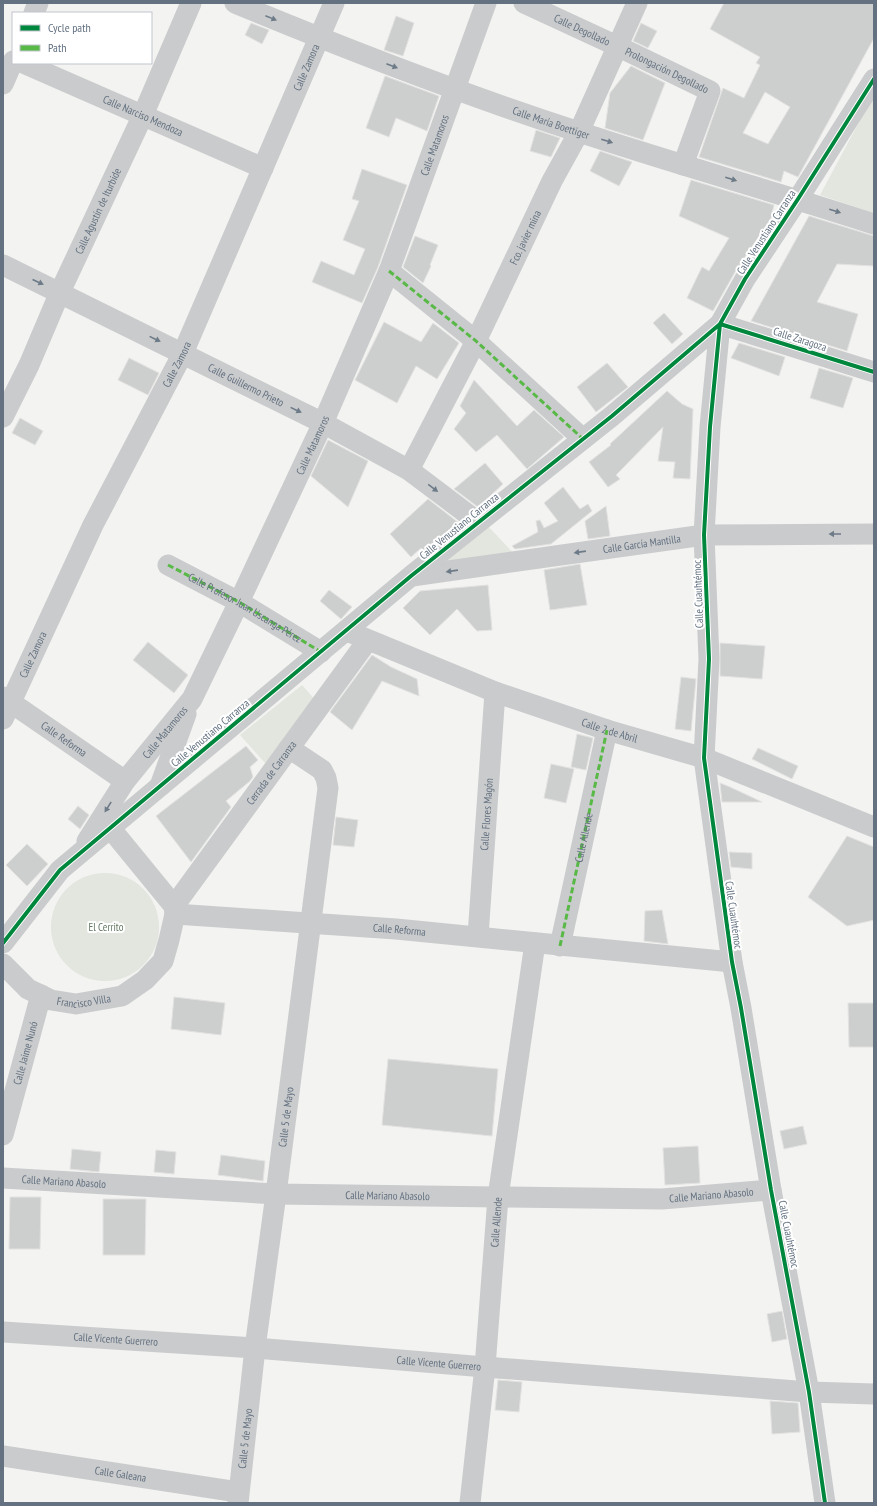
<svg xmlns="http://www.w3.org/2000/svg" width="877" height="1506" font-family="'PT Sans Narrow',sans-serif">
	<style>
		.green { fill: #e2e6df }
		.building { fill: #cdcece; stroke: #e2e2e1; fill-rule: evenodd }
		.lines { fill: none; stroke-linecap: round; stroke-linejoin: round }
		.minor { stroke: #cacbcc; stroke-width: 21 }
		.quiet { stroke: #58b947; stroke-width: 3; stroke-dasharray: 6 3; stroke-linecap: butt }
		.cycleway-casing { stroke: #fff; stroke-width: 6 }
		.cycleway { stroke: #00873e; stroke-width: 4 }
		.oneway { fill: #6d7a88 }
		.labels { text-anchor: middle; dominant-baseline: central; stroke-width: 4; stroke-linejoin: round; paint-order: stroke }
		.street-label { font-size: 11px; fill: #637181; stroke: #fff }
		.park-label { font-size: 11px; fill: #647862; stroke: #fff }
	</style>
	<rect width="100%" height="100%" fill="#f3f3f1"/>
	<path class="green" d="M873,96L874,97V213L820,195Z
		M485,523L516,556L438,565Z
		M302,685L318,703L265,763L240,735Z
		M51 927a54 54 0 1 1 108 0a54 54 0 1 1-108 0Z"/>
	<path class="building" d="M724,3H874V38L798,177L784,171L781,182L699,157L723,88L744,98L760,65L756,63L760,57L710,29ZM765,92L790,107L768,144L743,133Z
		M396,16L414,23L403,56L384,50Z
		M251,23L269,30L262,44L245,35Z
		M641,23L657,31L648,48L633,41Z
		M631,66L665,83L643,140L605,128L610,93Z
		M385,76L439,96L427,131L396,118L389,137L366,128Z
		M536,130L560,138L551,157L530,151Z
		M600,151L632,162L619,186L590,171Z
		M362,169L407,185L378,267L362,303L312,282L321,261L354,275L365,249L343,240L359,201L352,199Z
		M691,180L774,205L772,213L774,214L735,272L713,311L687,298L702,267L709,271L729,238L679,216Z
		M809,216L874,236V266L837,264L817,302L858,314L847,351L751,321Z
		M415,236L438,245L430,265L431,266L423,283L403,267Z
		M664,313L683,334L672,344L653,323Z
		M384,322L421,342L433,323L459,343L437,379L416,366L397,403L355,380Z
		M739,343L785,357L779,376L731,358Z
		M129,358L159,373L148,395L118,380Z
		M607,363L628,387L596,412L577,387Z
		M819,368L853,378L843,408L810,398Z
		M474,380L517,426L534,410L564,437L527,469L497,435L476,452L454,429L466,413L460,406Z
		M667,391L682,404L693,409L690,479L673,478L675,462L658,461L663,427L616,475L620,479L608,487L589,462L611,445L610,444Z
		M20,418L43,431L35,445L12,433Z
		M328,440L368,461L348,507L311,476Z
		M485,463L503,484L478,507L454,489Z
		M563,487L580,509L588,504L592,511L551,544L515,549L512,546L538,532L536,521L540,520L544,528L558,521L544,503Z
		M428,499L459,523L424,550L421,548L411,557L390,534Z
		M606,506L610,536L588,539L585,521Z
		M580,564L587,605L550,610L544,570Z
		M488,585L492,630L477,631L457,609L430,635L403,608L420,591Z
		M329,590L352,607L341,619L320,601Z
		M148,642L188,675L174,693L133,660Z
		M720,643L765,646L762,679L720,676Z
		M372,655L391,667L417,679L419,696L382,681L352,730L330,712Z
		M681,677L696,679L691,731L675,729Z
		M577,734L593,738L586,770L571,767Z
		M246,746L258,760L250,767L253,777L250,781L226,801L231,807L191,862L156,816Z
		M758,748L798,766L792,779L752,759Z
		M551,764L574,769L566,803L544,798Z
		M720,783L730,787L762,802H722Z
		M78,806L89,815L80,829L68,819Z
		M336,817L358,820L354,847L333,845Z
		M847,836L874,847V920L847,926L808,897Z
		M27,844L48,864L27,886L6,865Z
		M729,852L752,853V869L731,867Z
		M662,910L668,944L644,941L645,911Z
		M174,997L225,1003L221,1035L171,1029Z
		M848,1003H874V1047H849Z
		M388,1059L498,1069L492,1136L382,1125Z
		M803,1126L807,1144L784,1149L780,1131Z
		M698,1146L700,1183L665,1185L663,1148Z
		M72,1149L101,1152L99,1172L70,1169Z
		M156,1150L176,1152L174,1174L154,1172Z
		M221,1155L265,1161L263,1181L218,1175Z
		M10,1197H41L40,1249H9Z
		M103,1199H146L145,1255H103Z
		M782,1311L787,1339L772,1342L767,1314Z
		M498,1380L522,1382L519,1412L495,1410Z
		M770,1401L798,1403L800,1432L772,1434Z"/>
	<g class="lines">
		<g class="minor">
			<path id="s1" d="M235,3C348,50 462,94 579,132C676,164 776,192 874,224"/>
			<path id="s2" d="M524,3L617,46L710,91L683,165"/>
			<path d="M34,13L38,3"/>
			<path id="s3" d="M23,63L263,168"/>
			<path d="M3,84L13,61"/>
			<path id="s4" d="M3,265L323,423L409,470L478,522"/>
			<path d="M389,271L476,341L583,439"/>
			<path id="s5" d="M3,417L29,365L60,292L143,115L191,3"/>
			<path id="s6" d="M409,470L476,341L552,181L579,132L637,3"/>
			<path d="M168,565L239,602L321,652"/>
			<path id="s7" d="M412,576L704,535L874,534"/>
			<path id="s8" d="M347,631L495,692L607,730L704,758L874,827"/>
			<path id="s9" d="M3,697L125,781"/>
			<path id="s10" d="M3,719L93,525L183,353L334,3"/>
			<path d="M160,786L186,714"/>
			<path id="s11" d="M87,841L125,781L192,699L239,602L323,423L389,271L486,3"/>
			<path id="s12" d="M174,906L368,640"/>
			<path id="s13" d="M175,914L396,929L732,962"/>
			<path id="s14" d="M478,936L495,692"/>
			<path d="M3,943L60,870L411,576L612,416L720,324L745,279L798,199L874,79"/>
			<path id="s15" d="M560,946L607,730"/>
			<path id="s16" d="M3,964L28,989L51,1000L76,1004L122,996L145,980L163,961L169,940L175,914L174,906L111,829"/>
			<path id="s17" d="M3,1135L41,995"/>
			<path id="s18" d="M3,1178L276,1194L498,1197L662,1199L771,1190"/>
			<path id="s19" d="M3,1332L255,1348L485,1367L809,1392L874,1394"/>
			<path id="s20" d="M3,1456L238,1492"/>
			<path id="s21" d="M238,1503L255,1348L276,1194L328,788L326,778L322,770L289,748"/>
			<path id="s22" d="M470,1503L485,1367L498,1197L535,943"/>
			<path d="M825,1503L809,1392L771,1190L741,1008L732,962L704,758L709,659L704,535L710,427L720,324L874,372"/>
		</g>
		<g class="quiet">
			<path d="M389,271L476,341L583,439"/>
			<path id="s23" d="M168,565L239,602L321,652"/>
			<path d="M560,946L607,730"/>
		</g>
		<defs>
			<path id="cycleway" d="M3,943L60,870L411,576L612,416L720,324L745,279L798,199L874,79
				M825,1503L809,1392L771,1190L741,1008L732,962L704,758L709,659L704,535L710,427L720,324L874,372"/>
		</defs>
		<use href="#cycleway" class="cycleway-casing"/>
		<use href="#cycleway" class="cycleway"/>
	</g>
	<defs><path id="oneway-solid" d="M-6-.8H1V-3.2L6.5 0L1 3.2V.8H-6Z"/></defs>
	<g class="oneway">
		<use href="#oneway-solid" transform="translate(271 18) rotate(22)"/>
		<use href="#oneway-solid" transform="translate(392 66) rotate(21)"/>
		<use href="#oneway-solid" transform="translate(607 141) rotate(17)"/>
		<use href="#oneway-solid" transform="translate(731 179) rotate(17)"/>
		<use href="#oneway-solid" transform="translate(835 211) rotate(18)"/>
		<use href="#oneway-solid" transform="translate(38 282) rotate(25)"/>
		<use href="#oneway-solid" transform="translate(155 339) rotate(26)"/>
		<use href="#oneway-solid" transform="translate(296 410) rotate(26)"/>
		<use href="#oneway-solid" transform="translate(433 488) rotate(37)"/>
		<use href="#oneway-solid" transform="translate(835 534) rotate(180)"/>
		<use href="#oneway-solid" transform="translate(580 552) rotate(172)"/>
		<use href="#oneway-solid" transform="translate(452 571) rotate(172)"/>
		<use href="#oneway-solid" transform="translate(108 807) rotate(122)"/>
	</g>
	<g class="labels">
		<g class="street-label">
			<text stroke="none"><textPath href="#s2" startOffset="64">Calle Degollado</textPath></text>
			<text stroke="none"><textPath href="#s10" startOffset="719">Calle Zamora</textPath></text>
			<text stroke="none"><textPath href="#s2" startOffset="158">Prolongación Degollado</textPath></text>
			<text stroke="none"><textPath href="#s3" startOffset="131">Calle Narciso Mendoza</textPath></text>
			<text stroke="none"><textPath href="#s1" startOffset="338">Calle María Boettiger</textPath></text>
			<text stroke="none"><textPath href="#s11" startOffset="782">Calle Matamoros</textPath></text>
			<text stroke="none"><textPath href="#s5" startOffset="227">Calle Agustín de Iturbide</textPath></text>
			<text transform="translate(766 232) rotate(-57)">Calle Venustiano Carranza</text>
			<text stroke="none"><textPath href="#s6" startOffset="260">Fco. javier mina</textPath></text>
			<text transform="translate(800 339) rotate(18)">Calle Zaragoza</text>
			<text stroke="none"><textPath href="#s10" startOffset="395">Calle Zamora</textPath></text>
			<text stroke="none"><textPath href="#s4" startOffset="271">Calle Guillermo Prieto</textPath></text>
			<text stroke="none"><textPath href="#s11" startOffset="458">Calle Matamoros</textPath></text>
			<text transform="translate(459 526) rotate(-39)">Calle Venustiano Carranza</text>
			<text stroke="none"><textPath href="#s7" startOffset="232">Calle García Mantilla</textPath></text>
			<text transform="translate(698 594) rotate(-92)">Calle Cuauhtémoc</text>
			<text stroke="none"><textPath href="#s23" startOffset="88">Calle Profesor Juan Uscanga Pérez</textPath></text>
			<text stroke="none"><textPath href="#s10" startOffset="71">Calle Zamora</textPath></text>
			<text stroke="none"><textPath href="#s8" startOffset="281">Calle 2 de Abril</textPath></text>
			<text stroke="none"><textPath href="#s11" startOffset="134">Calle Matamoros</textPath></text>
			<text transform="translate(210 733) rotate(-40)">Calle Venustiano Carranza</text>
			<text stroke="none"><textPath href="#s9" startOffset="74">Calle Reforma</textPath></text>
			<text stroke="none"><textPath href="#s12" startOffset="165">Cerrada de Carranza</textPath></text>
			<text stroke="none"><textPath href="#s14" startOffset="122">Calle Flores Magón</textPath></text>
			<text stroke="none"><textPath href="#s15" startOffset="111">Calle Allende</textPath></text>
			<text transform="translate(734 915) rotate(82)">Calle Cuauhtémoc</text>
			<text stroke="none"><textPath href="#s13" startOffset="225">Calle Reforma</textPath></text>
			<text stroke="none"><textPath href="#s16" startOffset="94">Francisco Villa</textPath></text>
			<text stroke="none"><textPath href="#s17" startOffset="85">Calle Jaime Nunó</textPath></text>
			<text stroke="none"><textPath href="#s21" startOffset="389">Calle 5 de Mayo</textPath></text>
			<text stroke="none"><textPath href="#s18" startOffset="61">Calle Mariano Abasolo</textPath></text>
			<text stroke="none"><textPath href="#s18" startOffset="385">Calle Mariano Abasolo</textPath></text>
			<text stroke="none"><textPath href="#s18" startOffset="709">Calle Mariano Abasolo</textPath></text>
			<text stroke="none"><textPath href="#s22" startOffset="282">Calle Allende</textPath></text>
			<text transform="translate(789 1234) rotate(79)">Calle Cuauhtémoc</text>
			<text stroke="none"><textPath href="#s19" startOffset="113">Calle Vicente Guerrero</textPath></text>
			<text stroke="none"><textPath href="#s19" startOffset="437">Calle Vicente Guerrero</textPath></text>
			<text stroke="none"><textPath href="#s21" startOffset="65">Calle 5 de Mayo</textPath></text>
			<text stroke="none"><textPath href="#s20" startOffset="119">Calle Galeana</textPath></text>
		</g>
		<g class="park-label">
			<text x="106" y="927">El Cerrito</text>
		</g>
	</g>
	<rect width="877" height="1506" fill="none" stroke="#637181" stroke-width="8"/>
	<rect x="12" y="12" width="140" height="52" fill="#ffffff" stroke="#c1c6cd"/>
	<rect x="20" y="25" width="20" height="6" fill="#00873e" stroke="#c1c6cd"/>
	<text x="48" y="32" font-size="12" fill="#637181">Cycle path</text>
	<rect x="20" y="45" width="20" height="6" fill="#58b947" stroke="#c1c6cd"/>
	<text x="48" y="52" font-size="12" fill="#637181">Path</text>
</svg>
